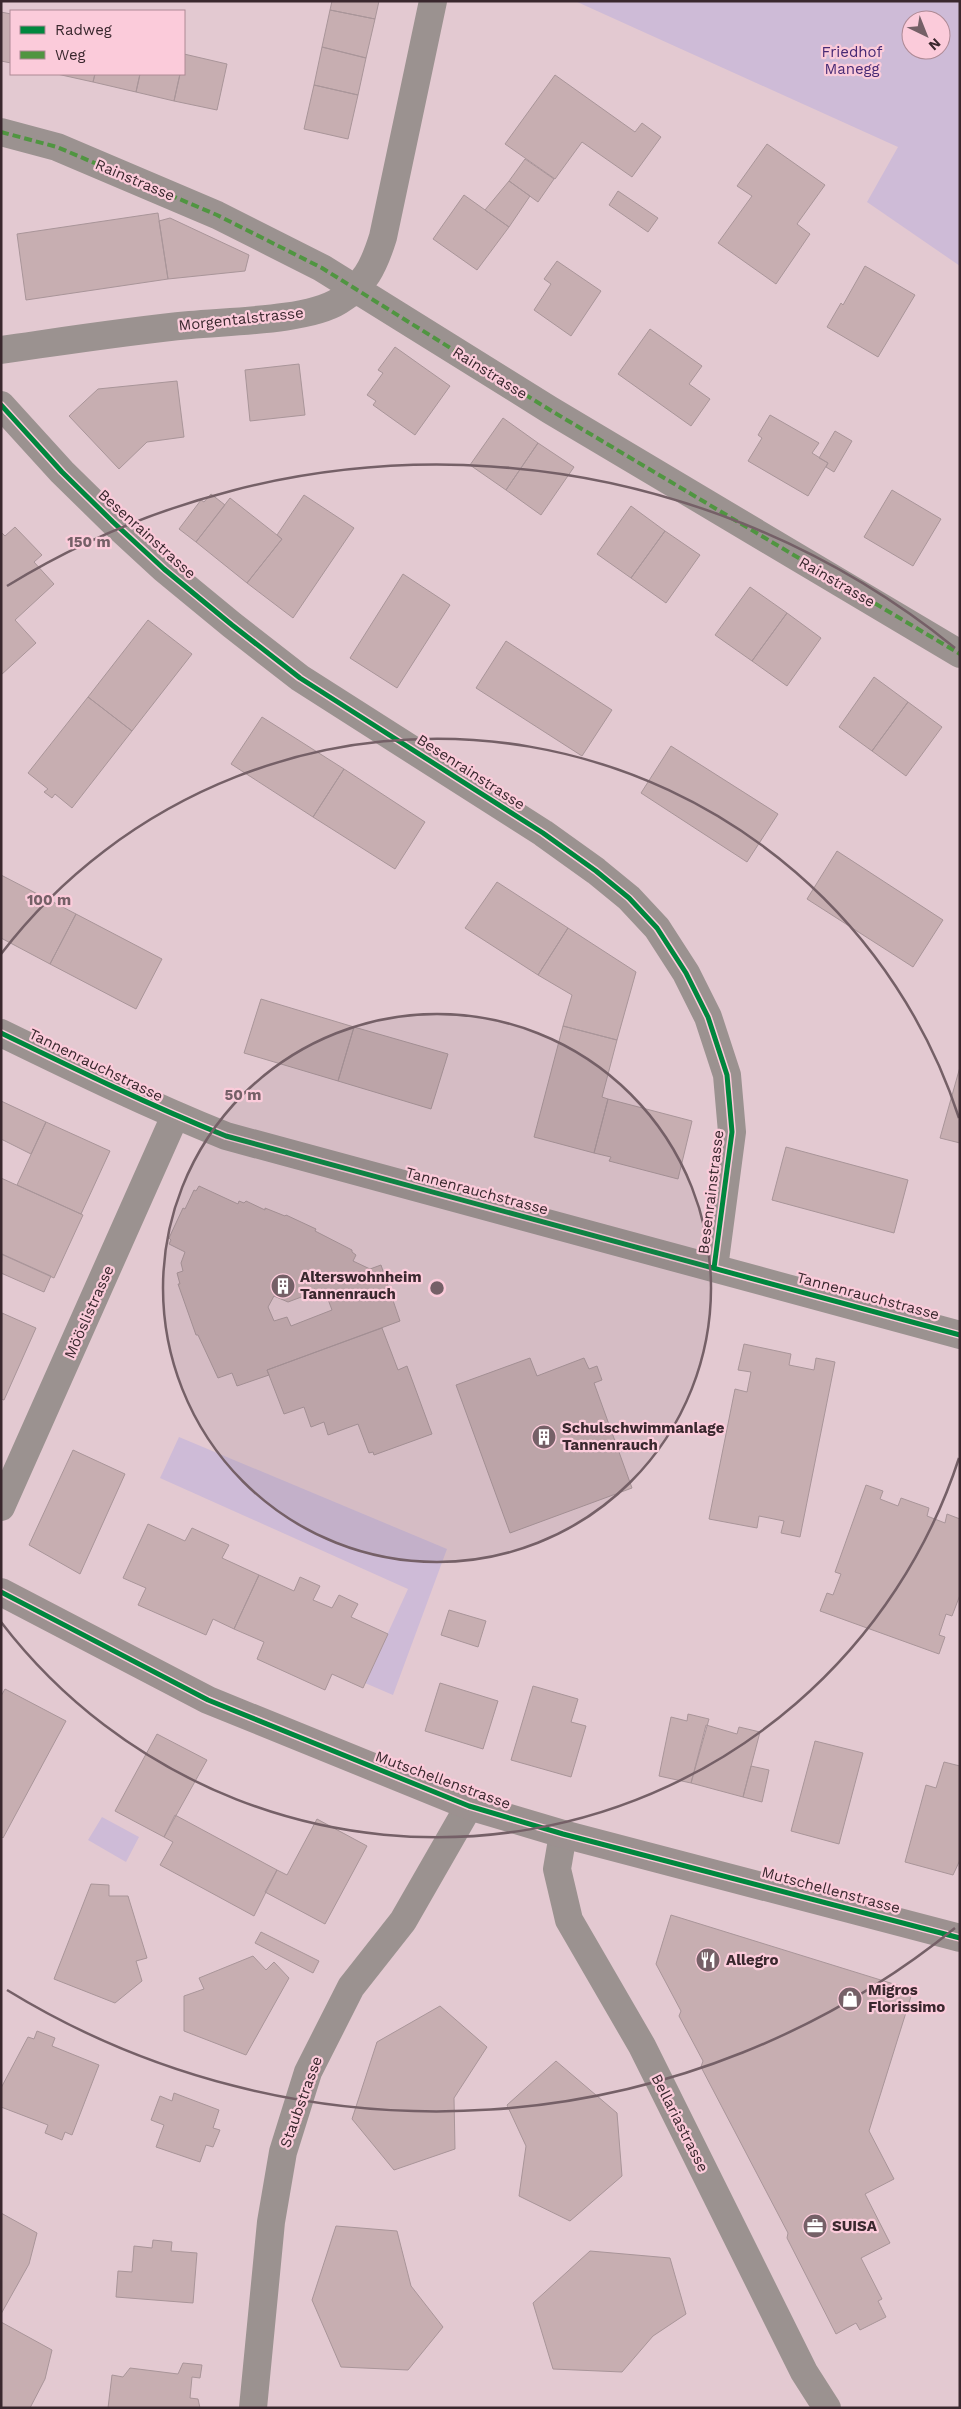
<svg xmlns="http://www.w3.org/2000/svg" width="961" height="2409" font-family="'Work Sans',sans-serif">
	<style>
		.green { fill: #cebbd7; fill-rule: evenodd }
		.building { fill: #c7aeb1; stroke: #a99599; fill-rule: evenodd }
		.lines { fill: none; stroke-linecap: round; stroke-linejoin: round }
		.street { stroke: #9b9290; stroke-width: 28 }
		.secondary { stroke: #9c9190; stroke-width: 28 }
		.quiet { stroke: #509541; stroke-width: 4; stroke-dasharray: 8 4; stroke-linecap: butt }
		.cycleway-casing { stroke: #fbcbda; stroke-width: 8 }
		.cycleway { stroke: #00873e; stroke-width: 5 }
		.ring { fill: none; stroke: #756067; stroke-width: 2.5 }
		.labels { text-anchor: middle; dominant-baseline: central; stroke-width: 4.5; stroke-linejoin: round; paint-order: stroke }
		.park-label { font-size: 15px; fill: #472a74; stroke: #fbcbda }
		.street-label { font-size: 15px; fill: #3a282e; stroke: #fbcbda }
		.poi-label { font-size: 15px; font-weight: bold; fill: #3a282e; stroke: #fbcbda; text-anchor: start }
		.centre { fill: #756067; stroke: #fbcbda; stroke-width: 2.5 }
		.ring-label { font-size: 15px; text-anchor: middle; font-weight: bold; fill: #756067; stroke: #fbcbda; stroke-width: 4.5; stroke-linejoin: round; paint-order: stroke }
	</style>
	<rect width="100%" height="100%" fill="#e3c9d1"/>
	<path class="green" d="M575,1H960V266L867,202L898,147ZM911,20H941V50H911Z
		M179,1437L447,1549L393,1695L365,1683L408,1589L160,1478Z
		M102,1817L139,1837L126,1862L88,1840Z"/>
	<path class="building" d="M332,1H379L375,19L330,10Z
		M330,10L375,19L366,58L322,47Z
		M1,12L11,14V63L1,61Z
		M322,47L366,58L358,95L314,85Z
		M184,54L227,64L217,110L174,101L180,74H184Z
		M57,74H95L93,82Z
		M95,74H140L136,92L93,82Z
		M140,74H180L174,101L136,92Z
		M555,75L635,132L642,123L661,137L632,177L582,142L555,179L505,144Z
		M314,85L358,95L348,139L304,129Z
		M767,144L825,185L797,224L810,234L776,284L718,243L752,196L737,186Z
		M525,159L554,179L538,202L509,181Z
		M509,181L530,196L509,227L485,210Z
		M618,191L658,218L648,232L609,205Z
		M464,195L509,227L477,270L433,239Z
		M158,213L168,279L26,300L17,234Z
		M170,218L249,255L245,271L168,279L159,221Z
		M557,261L601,291L571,336L534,310L551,284L544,279Z
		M865,266L915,295L878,357L827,327L841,303L843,305Z
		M650,329L702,366L689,384L710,399L691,426L618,374Z
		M395,347L450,386L415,435L373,405L376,401L367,395L383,373L378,370Z
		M299,364L305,415L250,421L245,370Z
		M177,381L184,437L147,442L119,469L69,416L98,389Z
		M770,415L819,443L812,453L828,463L808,496L748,461L762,438L758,435Z
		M503,418L538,443L506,490L470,465Z
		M835,431L852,441L834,472L826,467L828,463L819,458Z
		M538,443L574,467L541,515L506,490Z
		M892,490L941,519L913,566L864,537Z
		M211,494L225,505L196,542L179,529L201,500L204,502Z
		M304,495L354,528L293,618L247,583L282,539L277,535Z
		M230,498L282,539L247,583L196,542Z
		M631,506L665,531L631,578L597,554Z
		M15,527L42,555L34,562L54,584L15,620L36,643L1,675V532L5,536Z
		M665,531L700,555L666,603L631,578Z
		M403,574L450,605L397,688L350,658Z
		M750,587L787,613L752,661L715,635Z
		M787,613L821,638L787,686L752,661Z
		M148,620L192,654L132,731L88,697Z
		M506,641L612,710L582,756L476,688Z
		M874,677L908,702L872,751L839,727Z
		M88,697L132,731L72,808L55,794L52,798L44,792L48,789L28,773Z
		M908,702L942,727L906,776L872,751Z
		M262,717L344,769L313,817L231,764Z
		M671,746L778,814L747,862L641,793Z
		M344,769L425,822L395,869L313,817Z
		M837,851L943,920L913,967L807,899Z
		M1,875L76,914L50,964L1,938Z
		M497,882L568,928L538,975L465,928Z
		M76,914L162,959L136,1009L50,964Z
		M568,928L636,972L617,1040L563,1026L572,995L538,975Z
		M261,999L354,1027L338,1081L244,1053Z
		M563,1026L617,1040L602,1097L608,1099L594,1153L534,1137Z
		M354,1027L448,1054L431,1109L338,1081Z
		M960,1067V1143L940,1138Z
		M608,1099L692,1121L678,1179L609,1161L611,1157L594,1153Z
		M1,1101L46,1122L31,1154L1,1139Z
		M46,1122L110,1151L81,1214L17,1185Z
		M786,1147L908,1180L894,1233L772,1200Z
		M1,1178L83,1215L54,1278L1,1254Z
		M199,1186L238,1204L239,1201L244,1203L246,1201L265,1210V1208L285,1216L286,1215L316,1229L315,1231L352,1250V1252L356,1255L353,1261L370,1269L381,1265L400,1321L267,1370L269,1375L237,1386L232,1373L218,1378L198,1335H196L178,1284H180L177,1273L183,1271L181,1263L185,1252L169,1244L171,1240L169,1238L183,1208L185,1209L194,1190L196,1191ZM314,1289L326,1294L332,1310L291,1326L287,1317L274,1321L268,1307L274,1296L288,1302L312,1293Z
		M2,1254L51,1276L44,1292L1,1273Z
		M2,1313L36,1328L4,1400L1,1399Z
		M382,1328L398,1370L407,1366L432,1434L374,1455L373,1452L369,1453L358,1424L328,1435L324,1422L311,1427L304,1407L284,1414L267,1370Z
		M744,1344L791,1354L789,1365L814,1370L816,1358L835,1362L800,1537L781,1533L784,1521L759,1516L757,1528L709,1519L735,1389L747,1392L751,1372L738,1370Z
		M530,1358L537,1376L584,1358L589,1369L597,1366L602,1380L594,1383L632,1488L510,1533L456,1385Z
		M73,1450L125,1474L80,1574L29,1545Z
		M866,1485L883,1491L880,1499L898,1506L901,1498L929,1508L927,1516L945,1523L947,1514L960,1519V1595L952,1616L946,1614L939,1635L945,1637L939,1654L820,1611L827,1593L833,1595L841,1574L835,1572Z
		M148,1524L185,1541L192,1528L229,1545L222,1558L259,1575L234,1629L213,1619L206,1635L138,1605L146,1588L123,1578Z
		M259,1575L294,1591L300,1577L320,1586L313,1600L332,1608L339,1595L358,1604L351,1617L388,1634L363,1688L332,1674L325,1690L257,1659L264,1642L234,1629Z
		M449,1610L486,1621L478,1647L441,1635Z
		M440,1683L498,1701L483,1749L425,1731Z
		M533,1686L578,1699L571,1722L586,1726L571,1777L511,1760Z
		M5,1689L66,1721L3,1838L1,1836V1696Z
		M688,1714L709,1719L691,1783L659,1776L671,1717L687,1721Z
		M706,1725L737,1734L739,1727L760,1732L743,1797L691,1783Z
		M157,1734L207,1760L164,1837L115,1811Z
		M815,1741L863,1753L839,1844L791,1831Z
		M944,1762L960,1766V1860L953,1875L905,1862L926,1785L936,1788Z
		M751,1766L769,1770L762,1802L743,1797Z
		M175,1815L277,1870L254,1916L160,1865L173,1842L164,1837Z
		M317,1819L367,1846L325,1924L265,1892L277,1870L287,1875Z
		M91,1884L109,1885V1896H128L147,1958L136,1961L142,1981L115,2003L54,1979Z
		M671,1915L913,1990L869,2131L894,2179L865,2194L890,2243L861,2258L882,2299L878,2301L886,2317L860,2330L856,2323L836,2334L787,2238L788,2233L701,2067L703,2061L679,2016L681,2011L656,1964Z
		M261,1932L319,1961L313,1973L255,1943Z
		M253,1956L266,1970L274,1962L289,1978L246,2055L184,2031V1996L204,1989L199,1978Z
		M440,2006L487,2047L454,2098L455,2149L394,2170L352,2119L377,2042Z
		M37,2031L55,2038L52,2046L99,2065L72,2135L65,2132L62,2140L45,2133L48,2125L1,2107V2088L28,2037L34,2039Z
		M556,2061L617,2113L622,2176L570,2221L519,2196L526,2146L507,2105Z
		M174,2093L219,2110L213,2128L220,2130L213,2147L206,2145L200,2162L156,2147L164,2125L151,2120L160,2096L172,2101Z
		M1,2213L37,2233L29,2264L1,2314Z
		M336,2226L397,2231L411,2286L443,2327L408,2370L341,2367L312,2300Z
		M153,2240L172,2242L171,2251L197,2253L193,2303L116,2297L118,2271L132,2272L134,2246L152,2248Z
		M590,2251L670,2258L686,2314L653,2336L622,2372L553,2369L533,2303Z
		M1,2322L52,2350L45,2379L30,2408H1Z
		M183,2363L202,2365L200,2378L192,2377L190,2398L198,2399L200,2408H108L112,2375L123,2377L130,2368L178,2374Z"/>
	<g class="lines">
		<path class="street" d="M1,132L57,147L217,215L322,268L550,410L960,654
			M1,350C64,341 127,331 190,325C229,321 307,321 339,301C365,285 374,266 383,237L433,1
			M1,405L62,472L113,522L164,569L232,625L300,678L543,833L596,871L629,898L657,928L686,973L708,1017L727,1075L732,1132L714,1268
			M1,1033C75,1069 149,1105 226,1136L960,1335
			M1,1507L175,1116
			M563,1834L557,1869L569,1920L642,2046L804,2372L827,2408
			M253,2408L271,2222L283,2152L308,2072L351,1987L403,1921L469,1806"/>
		<path class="secondary" d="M1,1592L208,1700L469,1806L563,1834L960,1938"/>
		<path class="quiet" d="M1,132L57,147L217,215L322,268L550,410L960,654"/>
		<defs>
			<path id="cycleway" d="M1,405L62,472L113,522L164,569L232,625L300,678L543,833L596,871L629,898L657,928L686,973L708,1017L727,1075L732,1132L714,1268
				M1,1033C75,1069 149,1105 226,1136L960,1335
				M1,1592L208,1700L469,1806L563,1834L960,1938"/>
		</defs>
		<use href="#cycleway" class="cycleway-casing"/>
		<use href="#cycleway" class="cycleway"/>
	</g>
	<circle cx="437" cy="1288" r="274" fill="#756067" fill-opacity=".12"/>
	<g class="ring">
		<circle cx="437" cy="1288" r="274"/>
		<path d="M959 1458A549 549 0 0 1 1 1622M1 954A549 549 0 0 1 959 1118"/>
		<path d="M955 1928A823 823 0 0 1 7 1990M7 586A823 823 0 0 1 955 648"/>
	</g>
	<defs>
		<symbol id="building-disc" viewBox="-11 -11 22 22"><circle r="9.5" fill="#756067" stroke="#fbcbda"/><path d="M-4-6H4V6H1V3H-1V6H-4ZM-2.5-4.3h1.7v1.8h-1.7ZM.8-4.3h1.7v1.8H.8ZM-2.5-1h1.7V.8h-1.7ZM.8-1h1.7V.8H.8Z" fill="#fff"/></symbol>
		<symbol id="restaurant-disc" viewBox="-11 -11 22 22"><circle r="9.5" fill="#756067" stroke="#fbcbda"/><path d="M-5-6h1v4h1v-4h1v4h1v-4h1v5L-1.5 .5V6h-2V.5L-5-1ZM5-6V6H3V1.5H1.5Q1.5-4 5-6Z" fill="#fff"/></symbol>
		<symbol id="shop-disc" viewBox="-11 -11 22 22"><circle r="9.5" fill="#756067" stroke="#fbcbda"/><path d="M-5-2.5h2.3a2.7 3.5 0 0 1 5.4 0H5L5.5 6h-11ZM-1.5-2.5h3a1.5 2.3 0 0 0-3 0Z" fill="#fff"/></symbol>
		<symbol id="office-disc" viewBox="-11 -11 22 22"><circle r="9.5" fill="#756067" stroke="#fbcbda"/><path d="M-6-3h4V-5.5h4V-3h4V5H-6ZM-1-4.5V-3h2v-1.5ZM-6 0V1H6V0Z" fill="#fff"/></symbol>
	</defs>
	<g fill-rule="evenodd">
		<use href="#building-disc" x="269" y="1272" width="28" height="28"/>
		<use href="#building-disc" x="530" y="1423" width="28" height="28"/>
		<use href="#restaurant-disc" x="694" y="1946" width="28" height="28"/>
		<use href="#shop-disc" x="836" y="1985" width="28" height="28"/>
		<use href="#office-disc" x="801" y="2212" width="28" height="28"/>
	</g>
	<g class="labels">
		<g class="park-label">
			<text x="852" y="52">Friedhof<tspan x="852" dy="17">Manegg</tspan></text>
		</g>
		<g class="street-label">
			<text transform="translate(135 180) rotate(23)">Rainstrasse</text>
			<text transform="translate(241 319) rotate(-6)">Morgentalstrasse</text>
			<text transform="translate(490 373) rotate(32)">Rainstrasse</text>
			<text transform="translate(147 534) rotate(42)">Besenrainstrasse</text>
			<text transform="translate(837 582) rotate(30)">Rainstrasse</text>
			<text transform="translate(471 772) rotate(33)">Besenrainstrasse</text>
			<text transform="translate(96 1065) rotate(26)">Tannenrauchstrasse</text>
			<text transform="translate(477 1191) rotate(15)">Tannenrauchstrasse</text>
			<text transform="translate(711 1192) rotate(-83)">Besenrainstrasse</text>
			<text transform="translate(868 1296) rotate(15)">Tannenrauchstrasse</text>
			<text transform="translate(89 1312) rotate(-66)">Mööslistrasse</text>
			<text transform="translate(443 1780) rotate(20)">Mutschellenstrasse</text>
			<text transform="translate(831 1890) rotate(15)">Mutschellenstrasse</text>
			<text transform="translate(301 2102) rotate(-70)">Staubstrasse</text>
			<text transform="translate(680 2123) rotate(63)">Bellariastrasse</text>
		</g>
		<g class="poi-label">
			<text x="300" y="1277">Alterswohnheim<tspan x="300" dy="17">Tannenrauch</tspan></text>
			<text x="562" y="1428">Schulschwimmanlage<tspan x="562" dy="17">Tannenrauch</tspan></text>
			<text x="726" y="1960">Allegro</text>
			<text x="868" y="1990">Migros<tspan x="868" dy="17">Florissimo</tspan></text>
			<text x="832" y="2226">SUISA</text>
		</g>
	</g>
	<circle cx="437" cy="1288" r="8" class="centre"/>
	<g class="ring-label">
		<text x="89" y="547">150 m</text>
		<text x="49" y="905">100 m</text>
		<text x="243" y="1100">50 m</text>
	</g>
	<rect width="961" height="2409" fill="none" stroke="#3a282e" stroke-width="5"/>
	<rect x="10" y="10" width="175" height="65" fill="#fbcbda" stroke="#ae8a95"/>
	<rect x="20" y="26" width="25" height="8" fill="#00873e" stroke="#ae8a95"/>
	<text x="55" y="35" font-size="15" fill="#3a282e">Radweg</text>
	<rect x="20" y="51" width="25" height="8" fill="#509541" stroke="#ae8a95"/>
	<text x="55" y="60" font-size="15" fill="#3a282e">Weg</text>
	<g transform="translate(926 35) rotate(137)"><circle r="24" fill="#fbcbda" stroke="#ae8a95"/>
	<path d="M0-4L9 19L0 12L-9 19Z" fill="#756067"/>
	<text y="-8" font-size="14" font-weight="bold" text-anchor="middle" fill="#3a282e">N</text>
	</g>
</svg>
